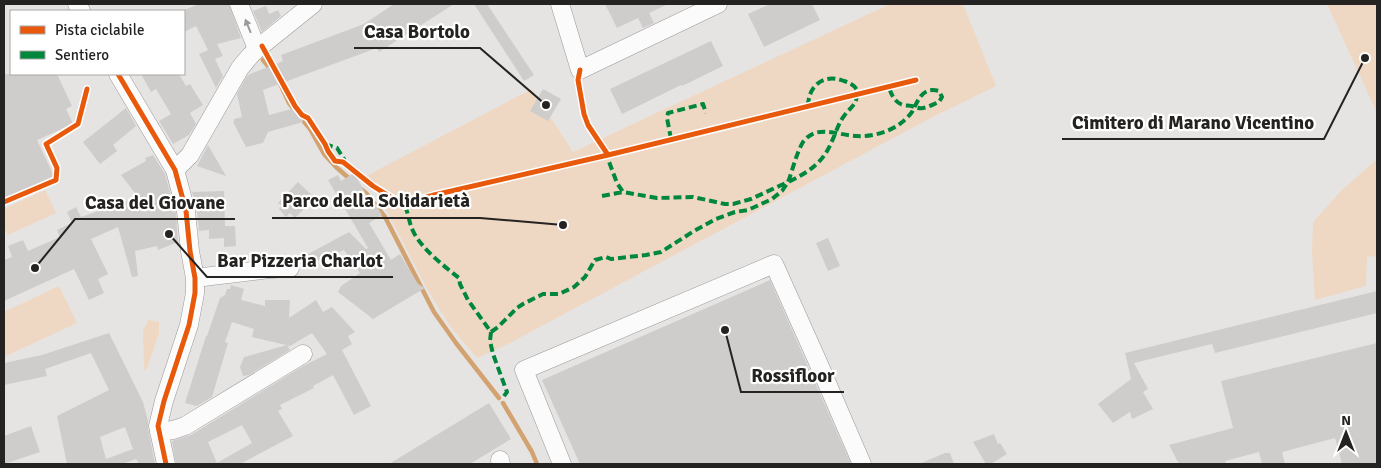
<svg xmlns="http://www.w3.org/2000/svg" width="1381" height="468" font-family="Signika,sans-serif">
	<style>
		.green { fill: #efd8c3 }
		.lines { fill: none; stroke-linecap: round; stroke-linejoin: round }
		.stream { stroke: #d2a371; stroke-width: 4.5 }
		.building { fill: #cecdcc; fill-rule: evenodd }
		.minor-casing { stroke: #9b9998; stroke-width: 19 }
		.minor { stroke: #fbfbfb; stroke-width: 18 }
		.quiet { stroke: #00873e; stroke-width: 4; stroke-dasharray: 8 4; stroke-linecap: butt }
		.cycleway-casing { stroke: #fff; stroke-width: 8 }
		.cycleway { stroke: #e8590c; stroke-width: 5 }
		.oneway { fill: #9a9a99 }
		.leader { fill: none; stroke: #242321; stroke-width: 2 }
		.callout-dot { fill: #242321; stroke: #fff; stroke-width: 2 }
		.callout-label { font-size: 19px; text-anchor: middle; font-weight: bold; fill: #242321; stroke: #fff; stroke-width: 4.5; stroke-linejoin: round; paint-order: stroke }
	</style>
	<rect width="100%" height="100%" fill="#e6e4e2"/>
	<path class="green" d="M890,4H963L996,86L927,120L508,344L477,358L450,326L426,287L368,175L532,89L573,152Z
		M1327,4H1377V113Z
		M1377,159V256L1367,257L1366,286L1315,300L1312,254L1313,222L1341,191Z
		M45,190L56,213L8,235L4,227V209Z
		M59,286L77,323L4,357V312Z
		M148,320L159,322V333L147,368L144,370L143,331Z"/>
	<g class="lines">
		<path class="stream" d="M263,60L272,71
			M278,79L289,103L310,129L324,154L336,167L352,181
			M361,189L366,193L385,217L434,312L456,343L499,398
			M503,403L532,452L537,464"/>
	</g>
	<path class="building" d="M199,4H229L241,38L217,44L223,56L215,59L223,76L216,88L199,54L208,50L196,26L184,32V10Z
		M394,4H454L379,52L377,48L263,90L269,115L299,107L303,122L268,132L263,143L246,147L233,122H234V119L242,117L237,94L247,76L250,74L283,61L281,55L364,24Z
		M474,4H487L534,75L524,81Z
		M605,4H668L649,13L654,23L643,28L638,18L617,28Z
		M770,4H812L820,20L764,47L748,14Z
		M266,6L269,14L278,10L281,16L262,32L253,11Z
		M711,41L723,66L682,86L681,85L622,114L610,89Z
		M4,74H57L72,106L66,109L73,124L37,140L54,176L4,199Z
		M141,74H179L186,86L190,84L203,105L190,113L196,124L189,135L173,144L159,121L171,114L156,89L151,92Z
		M543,89L561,99L548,121L530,111Z
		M126,108L136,126L113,145L117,151L100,164L83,142Z
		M208,145L226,176L197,166Z
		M153,155L165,174L176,213L178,242L158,250L157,246L135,251L138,276L132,277L118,227L91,239L108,274L98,279L104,293L89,300L74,269L4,301V260L12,257L8,246L23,240L28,251L60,237L57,230L72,223L67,212L76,207L81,217L138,197L121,175L146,161L145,158Z
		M354,173L374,208L377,206L382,215L369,223L391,260L400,254L418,284L425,288L373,319L338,292L341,286L360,273L344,250L317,262L299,264L297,260L349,232L366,249L368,248L328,180L338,175L341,181Z
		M298,182L315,198L295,218L290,213L286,217L279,209L282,206L278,203Z
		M224,191L225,226H235L236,246L224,247V238L209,239V230L199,231L197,210L192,192Z
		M828,238L840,266L828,271L816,243Z
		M770,280L851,464H580L542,380Z
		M231,285L244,289L241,300L265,306V300H290L289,318L316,300L323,312L332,307L355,332L348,336L352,344L342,350L371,406L354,415L333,375L313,386L314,388L280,405L282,409L278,411L293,436L240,464H176L172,441L191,435L303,366L327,354L312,333L290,346L252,337L254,329L232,322L225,342L228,343L212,397L197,406L185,403L206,336H207L220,298L225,295L227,289H230ZM242,425L252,443L217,463L208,442Z
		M1377,291V313L1215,353L1212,344L1134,363L1148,389L1143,392L1153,409L1132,419L1130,412L1113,423L1098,404L1131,379L1125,353Z
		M109,333L143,402L148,421V428L155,464H139L136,459L122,464H67L57,416L109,390L91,353L45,369L47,376L4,385V363L42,355ZM125,427L133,449L106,459L100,437Z
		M1377,343V464H1342L1335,438L1282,452L1285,464H1262L1259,452L1225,461L1226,464H1179L1169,445L1233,428L1221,381Z
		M287,345L290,350L249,375L243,376L240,367L244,357Z
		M489,403L511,439L470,464H389Z
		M31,426L40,452L4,464V436Z
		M994,434L998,444L1000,443L1007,454L991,464H986L973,442Z
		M945,453H950L954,464H919Z"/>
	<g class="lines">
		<defs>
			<path id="minor" d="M77,4L81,11
				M239,4L257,49
				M560,4L580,70L718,4
				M118,74L175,170L186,211L190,251L195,278V293L189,325L164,401L158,426L166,464
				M175,170L190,155L240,68L250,56L257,49L313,4
				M195,278L269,269L290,268
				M159,432L173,430L185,426L303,354
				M500,460L501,464
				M562,464L524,370L774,264L817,360L862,464"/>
		</defs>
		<use href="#minor" class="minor-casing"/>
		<use href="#minor" class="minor"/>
		<path class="quiet" d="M671,139L667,118L668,113L703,104L706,113
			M325,144L337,148L344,159L343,162
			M605,151L617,183L623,192L657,198L693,197L725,204H733L751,199L788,182C793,169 796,154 803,142C817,123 839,136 857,136C871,137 890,132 901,123C905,120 909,116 912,112C918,101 922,86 939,91L942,97L939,102C934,104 929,107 923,108C919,109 916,107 911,106C909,105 906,106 903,105C895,103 890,93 889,86
			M602,196L623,192
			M405,206C409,215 409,224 414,233C423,250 444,266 459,278L460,284L468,300L491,332L490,341L493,354L507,392L502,399
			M491,332L498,327L517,308L523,304L543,294H559L574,287L585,277L595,260L606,257L611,259L646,255L661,252L694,231L716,219L735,212L748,210L772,199L782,191L788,182C809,172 823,163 832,141C836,133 838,124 844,116C851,106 858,105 857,90C854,85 850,83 844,81C823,73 808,86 808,107"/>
		<defs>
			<path id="cycleway" d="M262,46L295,106L302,115L308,118L325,144L328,151L335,161L343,162L373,186L405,206L416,200L434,195L608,155L916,80
				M580,70L578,80L584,114L588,125L608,155
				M118,74L175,170L186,211L190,251L195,278V293L189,325L164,401L158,426L166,464
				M4,202L56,180L57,168L46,144L78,124L87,89"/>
		</defs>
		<use href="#cycleway" class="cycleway-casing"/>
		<use href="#cycleway" class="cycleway"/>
	</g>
	<defs><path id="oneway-solid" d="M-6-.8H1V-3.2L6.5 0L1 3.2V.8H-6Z" transform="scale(1.25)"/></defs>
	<use class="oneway" href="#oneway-solid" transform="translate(248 26) rotate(-112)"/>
	<path class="leader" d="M546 105L480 48H354M1365 58L1324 139H1062M563 225L480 218H272M35 268L75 219H235M169 234L207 277H393M725 330L741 392H844"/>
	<g class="callout-dot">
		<circle cx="546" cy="105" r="5"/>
		<circle cx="1365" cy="58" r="5"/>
		<circle cx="563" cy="225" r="5"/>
		<circle cx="35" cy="268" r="5"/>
		<circle cx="169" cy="234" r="5"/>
		<circle cx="725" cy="330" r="5"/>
	</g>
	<g class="callout-label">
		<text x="417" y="38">Casa Bortolo</text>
		<text x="1193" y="129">Cimitero di Marano Vicentino</text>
		<text x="376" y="207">Parco della Solidarietà</text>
		<text x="155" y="209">Casa del Giovane</text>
		<text x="300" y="267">Bar Pizzeria Charlot</text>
		<text x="793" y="382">Rossifloor</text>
	</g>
	<rect width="1381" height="468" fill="none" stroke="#242321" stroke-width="10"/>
	<rect x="10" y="10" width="175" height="65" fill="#ffffff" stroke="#a7a7a6"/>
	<rect x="20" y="26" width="25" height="8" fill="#e8590c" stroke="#a7a7a6"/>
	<text x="55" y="35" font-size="15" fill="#242321">Pista ciclabile</text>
	<rect x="20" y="51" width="25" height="8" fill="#00873e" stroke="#a7a7a6"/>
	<text x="55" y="60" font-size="15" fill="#242321">Sentiero</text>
	<g transform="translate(1346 433)" stroke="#ffffff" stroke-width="4" paint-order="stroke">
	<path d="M0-4L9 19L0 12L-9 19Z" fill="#242321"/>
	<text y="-8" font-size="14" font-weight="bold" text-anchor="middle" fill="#242321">N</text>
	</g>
</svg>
